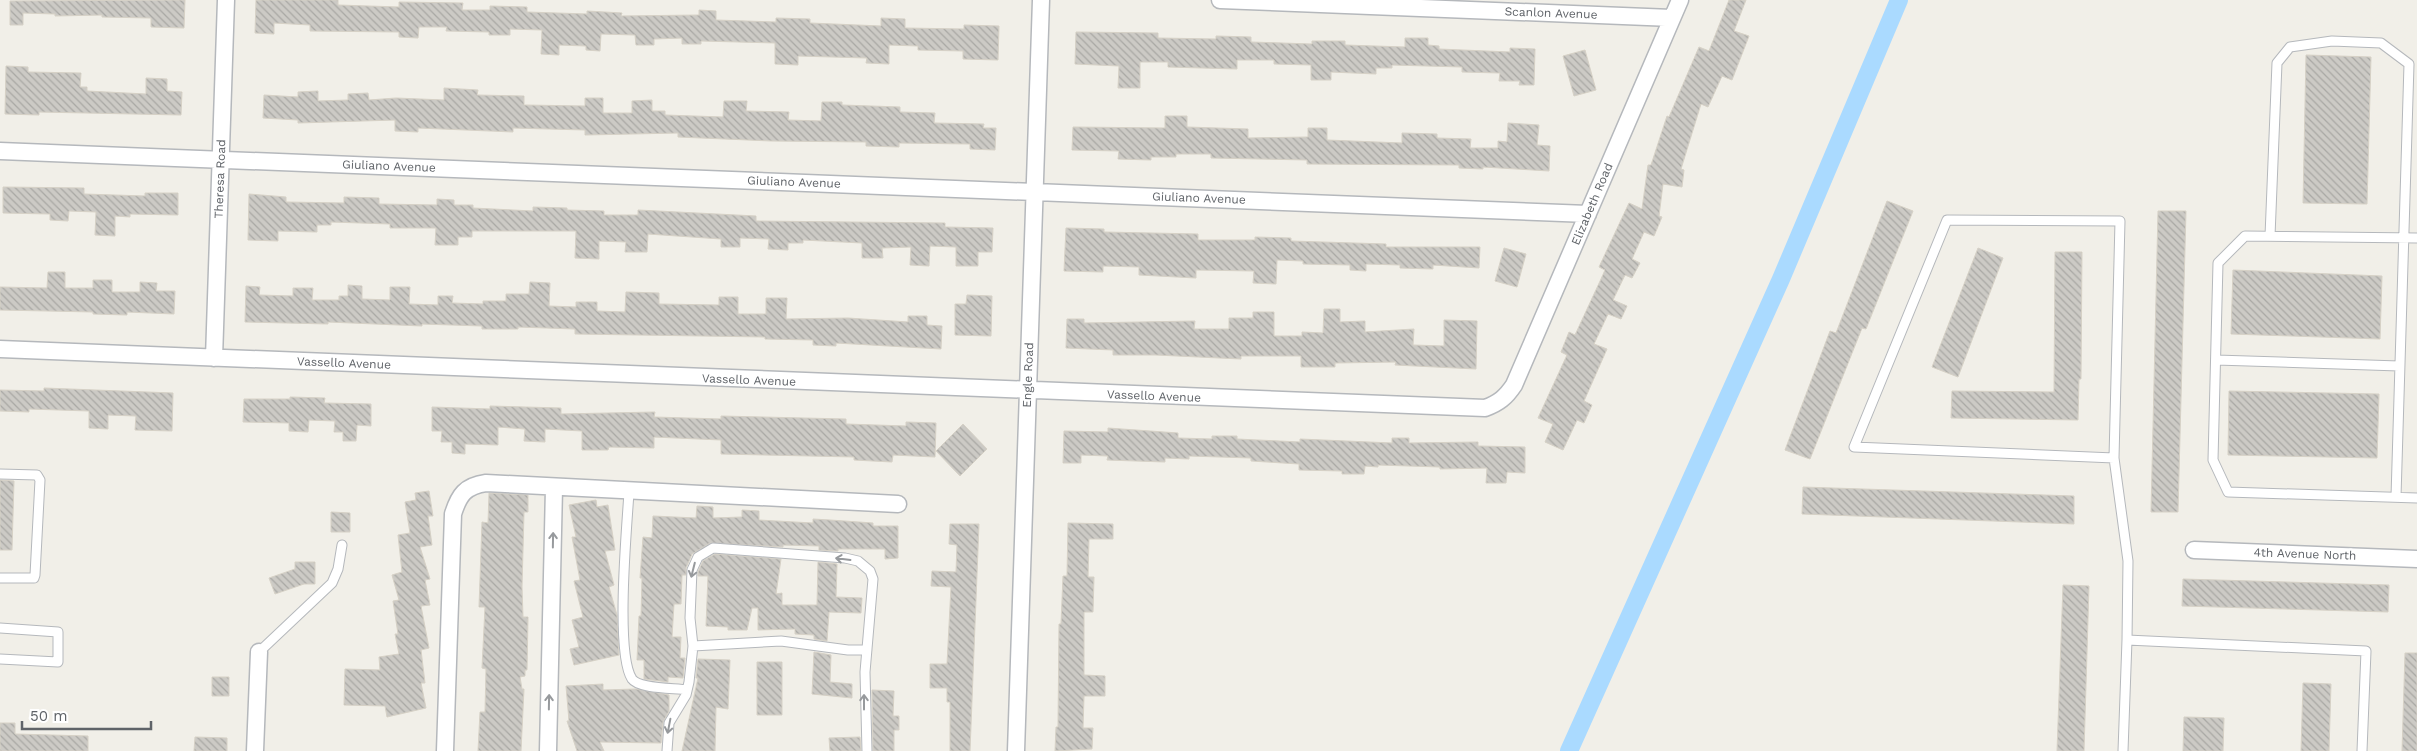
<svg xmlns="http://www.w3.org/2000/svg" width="2417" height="751" font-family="'Work Sans',sans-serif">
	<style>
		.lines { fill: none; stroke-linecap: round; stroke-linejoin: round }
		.canal { stroke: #aadaff; stroke-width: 18 }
		.building { fill: url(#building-back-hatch); stroke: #d6d1c6 }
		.lane-casing { stroke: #b5b8bc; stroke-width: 11 }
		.street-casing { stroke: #b5b8bc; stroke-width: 19 }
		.lane { stroke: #fff; stroke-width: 9 }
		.street { stroke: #fff; stroke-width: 16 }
		.oneway { stroke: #979a9d }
		.labels { text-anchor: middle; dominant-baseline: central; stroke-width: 4.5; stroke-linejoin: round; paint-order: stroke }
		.street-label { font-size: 12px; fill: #5f6368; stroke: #fff }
	</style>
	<defs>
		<pattern id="building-back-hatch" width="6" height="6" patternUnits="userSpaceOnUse" patternTransform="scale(1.25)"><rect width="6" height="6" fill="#cccac5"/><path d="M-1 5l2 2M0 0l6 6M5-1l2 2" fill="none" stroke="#a9a8a4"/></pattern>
	</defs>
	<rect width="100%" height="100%" fill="#f1efe8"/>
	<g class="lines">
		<path class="canal" d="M1569,751L1781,279L1899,0"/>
	</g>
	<path class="building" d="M185,0L184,28L151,27V18L102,17V15L55,16V14L23,13V25H10V1Z
		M256,0H338V5L399,7V2L463,3L462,10H490V6L527,7V12L587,14V11L622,13L621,16L699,15V10L716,11V20L776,22V18L810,19V23L881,26V18L905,19V28L964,29V25L999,26L998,60L963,59V51L918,50V46L889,45V64L866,63L867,58L798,56V65L775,64V43L701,41V44H682V38L654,39V45H636L635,35L601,34L600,51L586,50V46L559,45V55L541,54L542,30L510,29V35H489V32L446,31L447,27H419L418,38L399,37V32L310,31V25L274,23V34L255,33Z
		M1729,0H1746L1734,31L1749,36L1732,80L1722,76L1708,107L1701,104L1681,169L1684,170L1682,187L1663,184L1659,216L1662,217L1654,236L1644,232L1632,259L1640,263L1632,278L1625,275L1613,300L1627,306L1621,319L1608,314L1594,344L1607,349L1584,401L1592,405L1584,423L1577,420L1563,450L1545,442L1553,424L1538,418L1567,355L1561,352L1569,332L1575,335L1601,279L1605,270L1599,267L1629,203L1642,209L1648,165H1651L1667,116L1669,117L1699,47L1709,51Z
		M1076,32L1158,33V38L1216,39V36L1251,37V42L1312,44V41H1345V45L1405,47V38H1428V45L1439,46V49L1510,52V48L1535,49L1534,85H1519L1520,81H1499L1500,73L1462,72V67L1392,65V68H1376V74L1331,72V80H1311V65L1274,64V60H1237V69L1168,67V62H1140V88H1118L1119,66L1075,64Z
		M1585,50L1596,90L1574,96L1563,56Z
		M2306,55L2371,57L2367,204L2303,203Z
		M6,66L28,67V72L81,73L80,87H87V91L146,94V78L167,79V91L182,92L181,115L39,112V115L5,114Z
		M444,88L478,90L477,95L524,96V105L585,106V98H603V113H632V101L652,100V111H665V115L723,117L724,101H747L746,111L789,112L788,120L821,121L822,102H842V105L900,107V112L935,113L934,123L984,124L983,128H996L995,150L970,149V144L899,143V147L866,146V142L771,141L678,137V133L585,135V130L513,128V132L418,128V132L395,131V120L298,123V120L263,118L264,95L298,97V92L318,91V101L348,100V94L368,93L369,100L396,98L444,100Z
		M1165,116H1187V127L1248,129V138L1308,137V128H1327V140L1402,143V133L1437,134V138L1471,139L1470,148H1498V141L1507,142L1508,123L1539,125L1537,145L1550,146L1549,171L1483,167V169L1459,168V165L1307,164V160L1211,158V154H1176V157H1151V160L1118,159L1119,151L1072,150L1073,127L1165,128Z
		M3,187L84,188V194L145,196V193H178V215L130,214V217L115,216V236L95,235L96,212L69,211L68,221L50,220V214L3,213Z
		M249,194L286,197V202L344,203V197L379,198V204L437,205V199L454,200V205H473V208L533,211V207L567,208V210L604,211V215H638V210L756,216V221L945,223V227L993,228L992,252H978V266H956V247L930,246L929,266L910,265L911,247L882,248L883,258H862V243L803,240V243H788V250L768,249L769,239L740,238V247H721V239L648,234L647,252H625L626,242L599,241V259L575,258L576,231H472V237H458V245H435L436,228H390V224L331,222V225H317V232L278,231V241L248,240Z
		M1887,201L1913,211L1866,329L1862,328L1810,459L1785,450L1830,331L1836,333Z
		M2158,211H2186L2178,512H2151Z
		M1066,228L1104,229V232L1198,234V240H1255V237L1291,238V241L1386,244V247H1480L1479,268L1433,265V269L1400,268V265L1366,264V271L1350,270V265L1303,264V261L1277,260L1276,284L1253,283L1254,271L1196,270V278L1139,275V267L1103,266V272L1064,271Z
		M1504,248L1526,254L1517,287L1495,281Z
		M1978,248L2003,258L1958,377L1932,367Z
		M2055,252H2082L2081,379H2079L2078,420L1951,418L1952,391L2054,392Z
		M2233,270L2382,276L2380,339L2231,334Z
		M48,272H65V288H93V280H112V292H140V282L157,283L156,291H175L174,314L127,312V315L93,314V312L0,310V287L47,288Z
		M530,282L550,283L549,306L576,307V302H597V311L625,312L626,292L659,293V304L719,305V297H738V314H766V298H787L786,319L848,318L908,322V316H927V325L942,326L941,349L836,343V346L813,345V340L765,339V337L575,334V329L518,327V329H482V326L422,324V326L328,322V324L245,322L246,286L260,287L259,295L293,296V288H313L312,300H339V296H348V285L362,286V299L390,300V287H410L409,304L438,305V296H453L452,303L483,304V301H506V294H529Z
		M967,295L992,296L991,336L955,335V304H966Z
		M1324,309H1340V322L1365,321V332L1414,329L1413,345L1444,346V320L1477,321L1476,369L1395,365L1396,362L1335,363V367H1301V356H1241V359L1156,355H1113V350L1066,348L1067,319H1084V323L1195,321L1194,329H1229V318H1253V312H1274V336H1302V332L1323,333Z
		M44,388L173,393L172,431L135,430L136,416L108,415V429L89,428V411L29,409V412L0,411V390L44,391Z
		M2229,391L2379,394L2377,458L2228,455Z
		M290,397L325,398L324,403L371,404V426L357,425L356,441H343V432H334L335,421L309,420L308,432L289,431V423L243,422L244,399H290Z
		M490,406L561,408V414L655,412L654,417L721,419V416L846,419V424L906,426V422L936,423L935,457L893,455L892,462L854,460V457L721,454V440L654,437V448L609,447L608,450H582V431L545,429V442L524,441L525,429L498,427V445L465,444V454L452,453V442H441L442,431H432V407L490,409Z
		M963,424L987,449L960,476L936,451Z
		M1108,428L1178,433V438L1212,439V436H1237V439L1300,442V439L1392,443V438H1409V443L1478,442V446L1525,447V473L1507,472L1506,483H1486L1487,468L1440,469V467L1378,465V467L1365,466L1364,474H1342V471L1299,470V464L1251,461V458L1189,456V459L1165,458V462L1107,460L1108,456L1081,455V463H1063L1064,431L1108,432Z
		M0,480L14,481L12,550H0Z
		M1803,487L2074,496V524L1802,514Z
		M429,491L433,516H428L432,545L420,547L430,579L425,580L430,605L421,606L429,648L421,650L425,683H421L426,708L387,717L385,706L344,705L345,669L380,670L379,657L399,654L395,634H398L393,601L399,600L392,575L402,572L398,535L410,533L405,502L416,500L415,493Z
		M489,493L528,495V512H524L522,587L523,617H528L527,670H525V676L520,677L522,689H524L521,751H478L480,712H485L486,669L482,668L485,607H479L482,522L488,523Z
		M596,500L597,507L608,505L615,550L605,551L614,585L609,587L617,615L619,655L574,665L570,649L579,647L572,620L583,617L574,581L580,580L572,537H576L569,505Z
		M697,506L713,507V518L742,517V510L759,511V520L813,523V519L830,520L873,523V526H898V558L885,559V549H838V551L819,550V546L783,545V547L710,543L692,554L686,568V575H682L681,604H674L672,637H681L680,658H685L683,678L668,677V682L644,679V660H637L639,616H641L642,578H640L643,537L652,538L653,516L696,518Z
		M331,512L350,513V532H331Z
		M1068,523L1113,524V539H1089L1088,577H1094L1093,612H1084V675L1105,676V696H1084L1083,728H1093L1092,749L1055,751L1056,727H1058L1059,624H1061L1063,576H1067Z
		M950,524H979L970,751H950V702H947V688H930V664H947L951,587L931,586L932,571L956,572L957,545L949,544Z
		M715,554L781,559L776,594L782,593V605H817L818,562L837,564L836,597L862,598L861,613L829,612L827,641L814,639V635L795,634V629L758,630V608H752L747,630H728V627L706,626L708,576H698V572L703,561Z
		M295,562H315V584H304L275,594L269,578L295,569Z
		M2183,579L2389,585L2388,612L2182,606Z
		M2063,585L2089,586L2084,751H2057Z
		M814,652L831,655L830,682L852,684V698L812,694Z
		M2405,653H2417V751H2402Z
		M698,659L730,660L728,709L716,707L715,751H682L698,678H696Z
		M757,662H782V715H757Z
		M212,677H229V696H212Z
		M2303,683L2331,684L2329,751H2301Z
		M603,684V690L636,689L669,695V711L663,722L661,743L600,742L604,751H577L567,721H569L566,686Z
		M872,690L894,691L893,716H899V730H894V751H873Z
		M2184,717L2224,718L2223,751H2183Z
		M0,723H15V734L88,736V751H0Z
		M195,737L227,738V751H194Z
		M860,737L861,751H830L829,738Z"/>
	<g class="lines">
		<defs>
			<path id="lane" d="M2270,236L2277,63L2290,47L2332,41L2381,43L2409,64L2396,497
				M2417,238L2245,236L2218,263L2213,460L2228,492L2417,498
				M2216,360L2399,366
				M2114,458L1854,447L1947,220L2120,221L2114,458L2128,561L2127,640
				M0,474L37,475L40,480L35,575L34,578H0
				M629,492C627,526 615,653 632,679C639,689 675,688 687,690
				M0,628L58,632V662L0,659
				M693,646L781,641L848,650H867
				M259,652L332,583L338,569L342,545
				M667,751L669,723L686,695L689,682L693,646L690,618L692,570L698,557L713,548L845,558L858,561L870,571L873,579L865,672L867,751
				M2123,751L2127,640L2366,651L2362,751"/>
			<path id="street" d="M1220,0L1672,18
				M0,151L1588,214
				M0,349L1485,408C1499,403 1506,397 1514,385L1680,0
				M214,358L226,0
				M2194,550L2417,559
				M255,751L259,652
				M445,751L453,514C459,495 465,486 486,483L898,504
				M548,751L554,488
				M1016,751L1041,0"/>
		</defs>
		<use href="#lane" class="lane-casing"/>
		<use href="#street" class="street-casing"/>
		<use href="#lane" class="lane"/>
		<use href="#street" class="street"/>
	</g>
	<defs><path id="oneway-shaft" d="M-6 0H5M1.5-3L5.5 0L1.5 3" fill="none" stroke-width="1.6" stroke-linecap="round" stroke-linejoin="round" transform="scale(1.25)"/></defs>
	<g class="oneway">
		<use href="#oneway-shaft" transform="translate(553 540) rotate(-89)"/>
		<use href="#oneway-shaft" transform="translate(843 559) rotate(-173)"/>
		<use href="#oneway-shaft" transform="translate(693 570) rotate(104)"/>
		<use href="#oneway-shaft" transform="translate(549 702) rotate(-89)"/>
		<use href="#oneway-shaft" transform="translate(864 702) rotate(-90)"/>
		<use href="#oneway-shaft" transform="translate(669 726) rotate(101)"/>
	</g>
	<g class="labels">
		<g class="street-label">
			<text transform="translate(1551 13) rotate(2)">Scanlon Avenue</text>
			<text transform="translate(389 166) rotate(2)">Giuliano Avenue</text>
			<text transform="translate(220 179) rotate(-88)">Theresa Road</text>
			<text transform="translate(794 182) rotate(2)">Giuliano Avenue</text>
			<text transform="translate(1199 198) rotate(2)">Giuliano Avenue</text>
			<text transform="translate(1592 204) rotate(-67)">Elizabeth Road</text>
			<text transform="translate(344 363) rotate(2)">Vassello Avenue</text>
			<text transform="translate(1028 375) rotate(-88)">Engle Road</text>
			<text transform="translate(749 380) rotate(2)">Vassello Avenue</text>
			<text transform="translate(1154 396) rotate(2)">Vassello Avenue</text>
			<text transform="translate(2305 554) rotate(2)">4th Avenue North</text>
		</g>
	</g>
	<path d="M22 721v8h129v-8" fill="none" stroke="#5f6368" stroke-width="2.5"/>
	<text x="30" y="721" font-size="15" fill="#5f6368" stroke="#ffffff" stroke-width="4" paint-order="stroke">50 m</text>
</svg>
